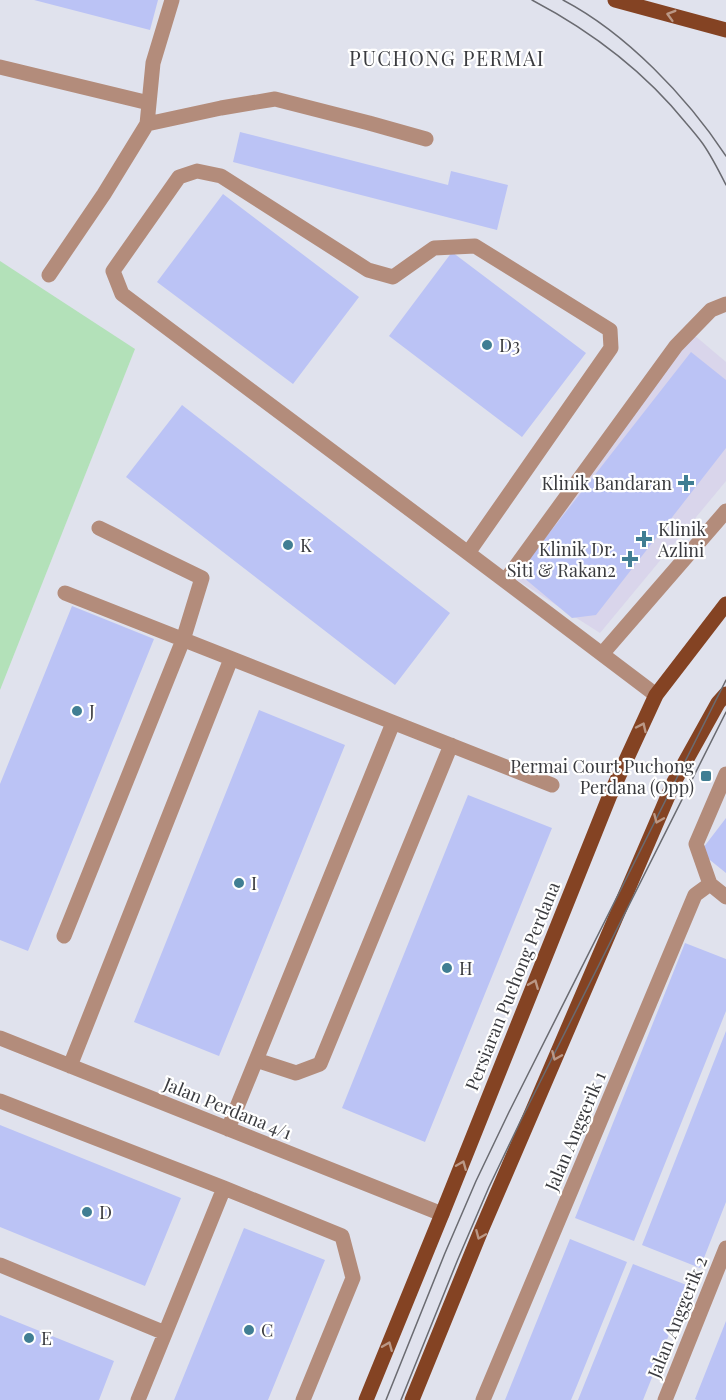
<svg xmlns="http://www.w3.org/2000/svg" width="726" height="1400" font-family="'Playfair Display',serif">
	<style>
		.commercial { fill: #d9d5eb }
		.green { fill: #b3e1b9 }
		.building { fill: #bbc3f5 }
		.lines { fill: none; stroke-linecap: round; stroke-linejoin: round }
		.minor { stroke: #b38c7b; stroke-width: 15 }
		.major { stroke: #844323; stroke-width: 15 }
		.tram { stroke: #6a6b71; stroke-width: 1.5 }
		.oneway { stroke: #bb9886 }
		.poi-dot { fill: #407e93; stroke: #fff; stroke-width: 2 }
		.labels { text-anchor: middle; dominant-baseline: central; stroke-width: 4.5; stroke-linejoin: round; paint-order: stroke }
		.poi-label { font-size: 18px; fill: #3a3b3f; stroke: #fff; text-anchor: start }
		.street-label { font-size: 18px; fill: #3a3b3f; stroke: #fff }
		.neighbourhood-label { font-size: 20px; letter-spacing: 1.5px; fill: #3a3b3f; stroke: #fff }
	</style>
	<rect width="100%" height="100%" fill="#e0e2ed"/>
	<path class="commercial" d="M694,335L726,362V481L600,633L514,578L679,352Z"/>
	<path class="green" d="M0,261L135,349L0,690Z"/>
	<path class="building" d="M34,0H158L150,30Z
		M240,132L448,185L451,171L508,185L497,230L233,162Z
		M223,194L359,297L293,384L157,282Z
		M452,252L586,353L522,437L389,336Z
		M691,352L726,380V448L596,615L572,618L518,573Z
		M182,405L450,613L395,685L126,477Z
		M72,606L154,639L28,951L0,940V784Z
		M259,710L345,745L219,1056L134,1022Z
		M468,795L552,828L425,1142L342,1108Z
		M726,818V873L700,852Z
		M685,943L726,959V1011L634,1241L575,1218Z
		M726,1031V1202L700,1268L642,1245Z
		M0,1125L181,1198L145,1286L0,1227Z
		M244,1228L325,1260L268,1400H174Z
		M570,1239L627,1262L578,1383L571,1400H505Z
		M633,1264L689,1286L676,1317L643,1400H578Z
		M0,1315L114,1361L99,1400H0Z
		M726,1321V1400H697L695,1399Z"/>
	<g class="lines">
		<path class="minor" d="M0,67L149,103
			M147,124L221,108L275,99L369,123L426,139
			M197,171L221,176L368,270L393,277L434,248L475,246L610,330L611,348L468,553L122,294L113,271L179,177Z
			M49,275L104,194L147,124L153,63L172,0
			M468,553L656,695
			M505,581L676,346L711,310L726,304
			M65,593L552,785
			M602,654L726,511
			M710,884L696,844L726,774
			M710,884L726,897
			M64,936L183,640L202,578L99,528
			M0,1038L442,1214
			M256,1060L296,1073L320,1064L451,745
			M70,1066L231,659
			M0,1101L224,1188L342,1236L353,1278L303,1400
			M228,1129L393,723
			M0,1265L165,1333
			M138,1400L224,1188
			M483,1400L695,895L710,884
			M665,1400L726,1248"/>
		<path class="major" d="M615,0L726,30
			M366,1400L442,1214L610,795L656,695L726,604
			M412,1400L480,1233L674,782L718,703L726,694"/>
		<path class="tram" d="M532,0C591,31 644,71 686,123C692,130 698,137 703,144C712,157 719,171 726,185
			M563,0C626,33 687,97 726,156
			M386,1400L445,1253L476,1181L509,1112L726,680
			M401,1400L458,1259L489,1187L522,1118L726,712"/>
	</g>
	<defs><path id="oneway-chevron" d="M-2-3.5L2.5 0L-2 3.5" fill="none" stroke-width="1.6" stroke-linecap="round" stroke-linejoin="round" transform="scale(1.5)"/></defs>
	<g class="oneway">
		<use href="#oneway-chevron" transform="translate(671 15) rotate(-164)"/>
		<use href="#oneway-chevron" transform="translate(642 727) rotate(-65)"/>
		<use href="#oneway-chevron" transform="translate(658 819) rotate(113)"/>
		<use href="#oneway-chevron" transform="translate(534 984) rotate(-68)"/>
		<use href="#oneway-chevron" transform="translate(556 1056) rotate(113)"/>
		<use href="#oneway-chevron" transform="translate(462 1165) rotate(-68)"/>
		<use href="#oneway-chevron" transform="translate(480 1235) rotate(113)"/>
		<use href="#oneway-chevron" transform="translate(388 1346) rotate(-68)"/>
	</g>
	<g class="poi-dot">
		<circle cx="487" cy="345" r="6"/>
		<path d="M683 474h6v6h6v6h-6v6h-6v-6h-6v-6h6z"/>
		<path d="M641 530h6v6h6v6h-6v6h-6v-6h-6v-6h6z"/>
		<circle cx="288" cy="545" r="6"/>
		<path d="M627 550h6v6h6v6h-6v6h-6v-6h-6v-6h6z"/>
		<circle cx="77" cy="711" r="6"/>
		<rect x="700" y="770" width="12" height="12" rx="3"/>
		<circle cx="239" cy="883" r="6"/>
		<circle cx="447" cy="968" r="6"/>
		<circle cx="87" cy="1212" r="6"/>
		<circle cx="249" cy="1330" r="6"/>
		<circle cx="29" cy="1338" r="6"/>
	</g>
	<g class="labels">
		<g class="poi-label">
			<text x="499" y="345">D3</text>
			<text x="672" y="483" text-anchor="end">Klinik Bandaran</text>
			<text x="658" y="529">Klinik<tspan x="658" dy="21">Azlini</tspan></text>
			<text x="300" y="545">K</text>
			<text x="616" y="549" text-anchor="end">Klinik Dr.<tspan x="616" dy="21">Siti &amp; Rakan2</tspan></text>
			<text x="89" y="711">J</text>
			<text x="694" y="766" text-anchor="end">Permai Court Puchong<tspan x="694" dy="21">Perdana (Opp)</tspan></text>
			<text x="251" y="883">I</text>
			<text x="459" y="968">H</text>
			<text x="99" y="1212">D</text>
			<text x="261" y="1330">C</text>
			<text x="41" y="1338">E</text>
		</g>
		<g class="street-label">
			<text transform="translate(512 986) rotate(-68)">Persiaran Puchong Perdana</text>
			<text transform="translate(228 1108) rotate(22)">Jalan Perdana 4/1</text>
			<text transform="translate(575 1131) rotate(-67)">Jalan Anggerik 1</text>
			<text transform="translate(677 1317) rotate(-68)">Jalan Anggerik 2</text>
		</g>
		<g class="neighbourhood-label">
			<text x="447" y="57">PUCHONG PERMAI</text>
		</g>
	</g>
</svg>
